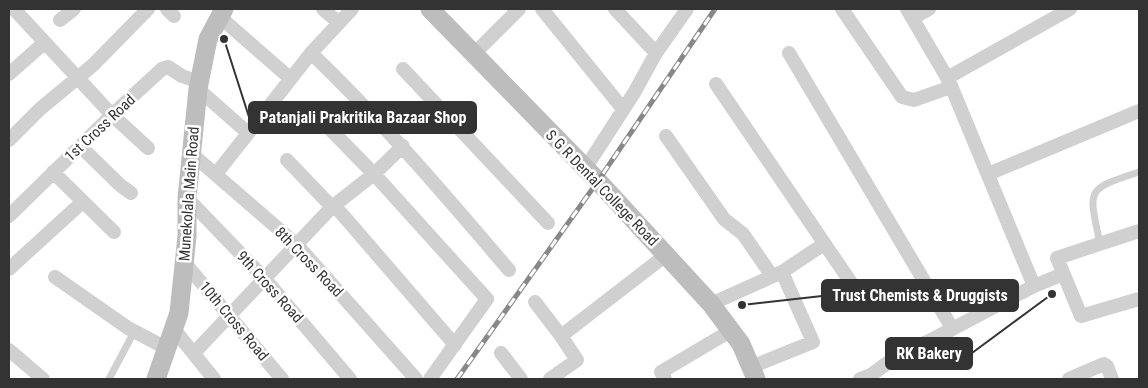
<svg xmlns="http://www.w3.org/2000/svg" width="1148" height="388" font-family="'Roboto Condensed',sans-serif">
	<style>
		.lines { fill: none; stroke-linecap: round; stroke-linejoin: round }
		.lane { stroke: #d0d0d0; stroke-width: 7 }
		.street { stroke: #d0d0d0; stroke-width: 14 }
		.secondary { stroke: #bdbdbd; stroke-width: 19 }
		.rail-casing { stroke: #888; stroke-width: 5 }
		.rail { stroke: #fff; stroke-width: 3; stroke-dasharray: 9; stroke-linecap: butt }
		.labels { text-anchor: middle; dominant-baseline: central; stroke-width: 5; stroke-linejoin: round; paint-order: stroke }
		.street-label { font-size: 15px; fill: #333; stroke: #fff }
		.leader { fill: none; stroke: #333; stroke-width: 2 }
		.callout-dot { fill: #333; stroke: #fff; stroke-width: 2 }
		.callout { fill: #333; stroke: #333; stroke-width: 2 }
		.callout-label { font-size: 16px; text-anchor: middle; font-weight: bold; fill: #fff }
	</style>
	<rect width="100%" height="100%" fill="#fff"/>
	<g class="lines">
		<path class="lane" d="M1100,244C1089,189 1084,190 1139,172
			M109,379L134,332"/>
		<path class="street" d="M14,9L112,115L148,148
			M167,9L174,16
			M323,9L339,23
			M542,9L623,109
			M615,9L656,53
			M842,9L902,97L914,100L951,87
			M907,9L949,81L1034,286
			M220,17L291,79
			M913,18L929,9
			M60,20L74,9
			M311,53C382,121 445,195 509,270
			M789,53L952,328
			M474,54L519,9
			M403,69L548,223
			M9,74L44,43
			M947,78L1070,9
			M716,84L854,287
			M198,89L248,133
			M328,127L374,174L487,299L430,379
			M666,136L724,219L743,234L772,276
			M9,140L40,109L93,65L148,9
			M80,146L120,185L131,193
			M193,155L297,245L416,379
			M287,160L332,207
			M585,169L634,93L656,53L687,9
			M53,172L114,232
			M216,174L311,53L352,9
			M988,174L1139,111
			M187,198L265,279L350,379
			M335,206L455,345
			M9,216L112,115L162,69L168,67L182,76L199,82
			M1139,231L1057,258L1081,316L1139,299
			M184,262L282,379
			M9,269L78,206
			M55,277L128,328L166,348
			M535,302L561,336
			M711,304L782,272L824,244
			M173,328L214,379
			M9,350L43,379
			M194,353L332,207L374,174L403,146
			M501,353L521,379
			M751,367L813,342L782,272
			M550,379L577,360L561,336L666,255
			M665,379L661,372L732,330
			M860,379L871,375L897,356L935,338L1034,286L1063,274
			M1069,379L1104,364L1107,366L1112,379"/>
		<path class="secondary" d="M430,9L598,181L711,304L741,344L756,379
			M156,379L179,313L187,236V198L198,89L208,39L224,9"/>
		<defs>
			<path id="rail" d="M457,379L598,181L715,9"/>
		</defs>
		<use href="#rail" class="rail-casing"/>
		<use href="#rail" class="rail"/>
	</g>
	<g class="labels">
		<g class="street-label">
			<text transform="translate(100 128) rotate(-43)">1st Cross Road</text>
			<text transform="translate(602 188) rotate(46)">S G R Dental College Road</text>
			<text transform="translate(189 194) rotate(-86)">Munekolala Main Road</text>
			<text transform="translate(309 262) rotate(46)">8th Cross Road</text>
			<text transform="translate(270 287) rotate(48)">9th Cross Road</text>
			<text transform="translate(234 321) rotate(50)">10th Cross Road</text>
		</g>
	</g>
	<path class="leader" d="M224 39L249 117M742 305L822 296M1052 294L972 353"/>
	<g class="callout-dot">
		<circle cx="224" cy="39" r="5"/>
		<circle cx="742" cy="305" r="5"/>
		<circle cx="1052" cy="294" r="5"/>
	</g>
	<g class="callout">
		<rect x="249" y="102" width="227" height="31" rx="5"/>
		<rect x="822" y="280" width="196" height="31" rx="5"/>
		<rect x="886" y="338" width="86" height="31" rx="5"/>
	</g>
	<g class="callout-label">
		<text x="363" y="123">Patanjali Prakritika Bazaar Shop</text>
		<text x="920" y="301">Trust Chemists &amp; Druggists</text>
		<text x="929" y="359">RK Bakery</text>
	</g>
	<rect width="1148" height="388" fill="none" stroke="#333333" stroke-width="20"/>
</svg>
